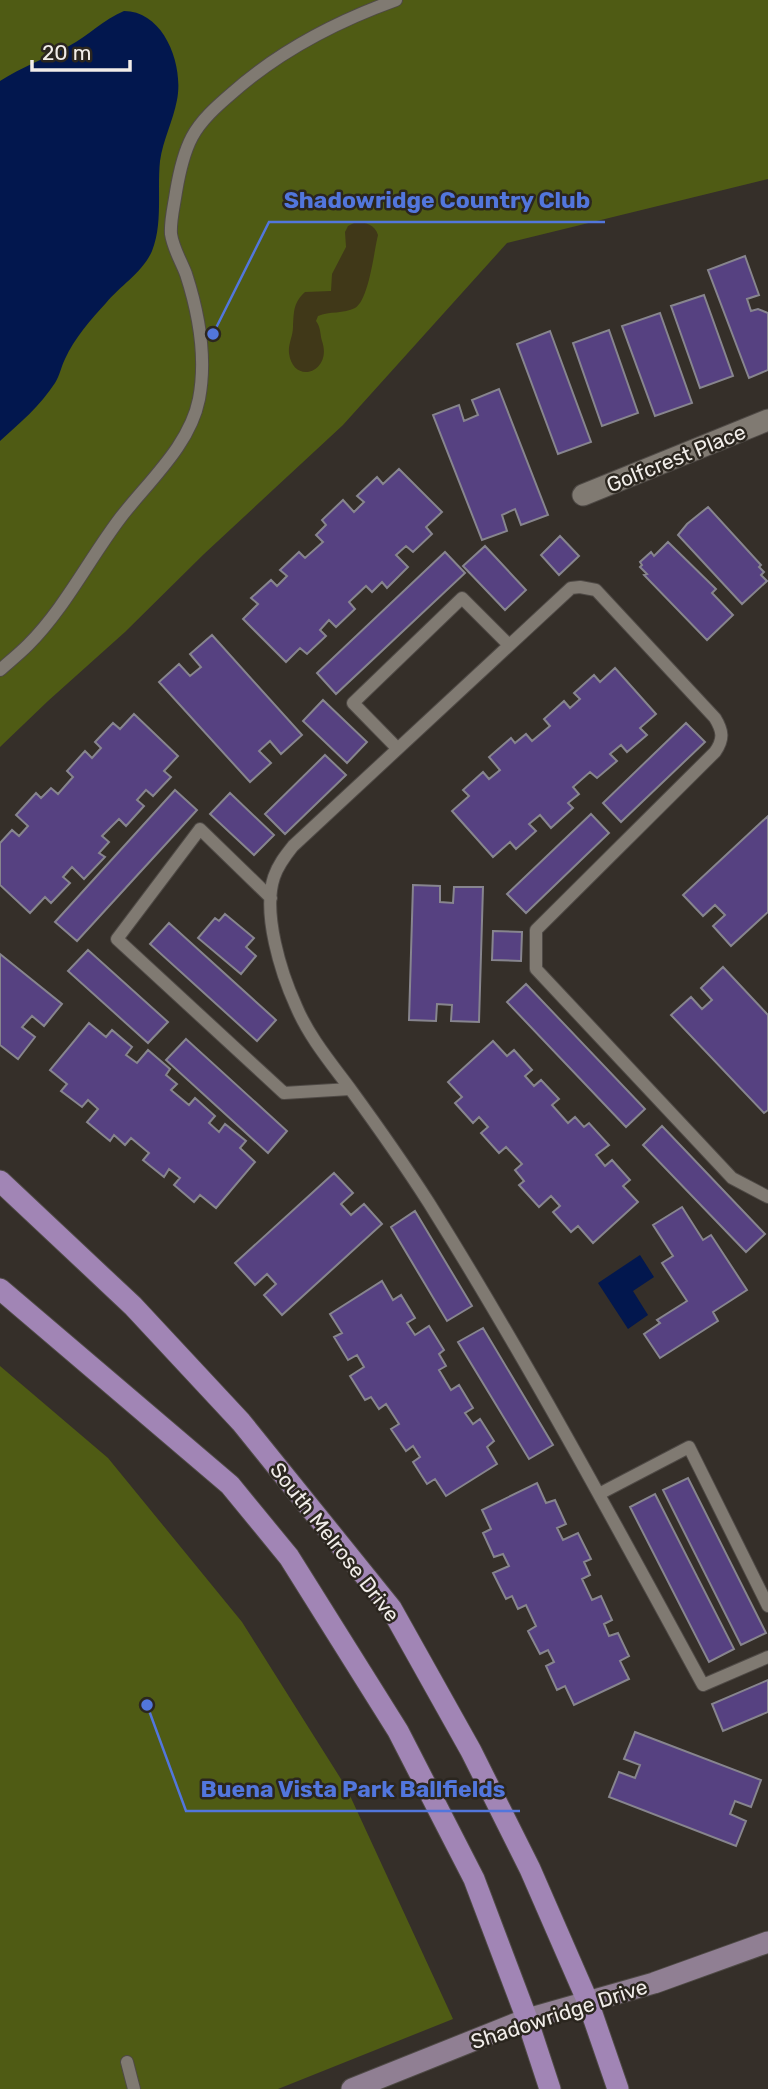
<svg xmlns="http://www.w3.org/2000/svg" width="768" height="2089" font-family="Rubik,sans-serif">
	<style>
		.green { fill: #4f5b14 }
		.sand { fill: #403818 }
		.water { fill: #02174e }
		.building { fill: #564181; stroke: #87858e; stroke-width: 2 }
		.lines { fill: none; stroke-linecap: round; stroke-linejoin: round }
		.lane-casing { stroke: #4f4a46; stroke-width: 14 }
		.street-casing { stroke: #4f4a46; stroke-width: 23 }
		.secondary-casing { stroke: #4f4a46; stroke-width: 23 }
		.primary-casing { stroke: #4f4a46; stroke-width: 23 }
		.lane { stroke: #807a72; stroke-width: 12 }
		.street { stroke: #807a72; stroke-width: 21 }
		.secondary { stroke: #907f93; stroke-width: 21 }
		.primary { stroke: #a185b5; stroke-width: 21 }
		.labels { text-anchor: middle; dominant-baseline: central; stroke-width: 5; stroke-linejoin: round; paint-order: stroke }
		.street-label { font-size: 21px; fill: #f1ede9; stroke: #2b261f }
		.leader { fill: none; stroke: #5276dc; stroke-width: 2.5 }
		.callout-dot { fill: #5276dc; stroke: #2b261f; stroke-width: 2.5 }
		.callout-label { font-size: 23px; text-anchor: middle; font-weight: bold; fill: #5276dc; stroke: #2b261f; stroke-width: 5; stroke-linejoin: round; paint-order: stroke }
	</style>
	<rect width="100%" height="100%" fill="#352f29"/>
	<path class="green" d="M0,0H768V179L507,243L343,425L204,554L125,632L48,701L0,747Z
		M0,1366L108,1458L242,1622L346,1787L453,2019L278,2089H0Z"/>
	<path class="sand" d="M356,222C366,222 375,225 378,235C374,251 369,300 355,308C344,314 329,311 318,316L316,321C321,328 320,334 322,341C333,372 293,386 289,353C288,344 293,336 293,327C294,312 293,303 305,292L331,291L332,274L346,247L345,232L348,226Z"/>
	<path class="water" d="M124,11C164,11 184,65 177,100C173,121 163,140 160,161C157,190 163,224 152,251C143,272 120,286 106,303C91,319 74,339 65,359C61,367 60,375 55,383C40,406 20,423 0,441V81C22,67 46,58 69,46C88,36 104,19 124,11Z
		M640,1255L654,1277L633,1291L648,1315L628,1329L598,1283Z"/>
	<path class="building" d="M745,256L759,295L747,299L751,311L758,309L768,313V370L749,378L708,270Z
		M704,295L733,376L700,388L671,306Z
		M660,313L692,403L655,416L622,326Z
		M609,330L638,413L602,426L573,343Z
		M550,331L591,442L558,454L517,344Z
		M499,389L548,515L521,525L515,509L502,515L507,531L482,540L433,415L459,405L464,421L478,415L472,400Z
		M399,469L442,512L426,527L432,534L413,552L406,546L396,555L408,567L387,588L382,582L372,592L366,586L349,602L355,609L336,627L329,620L320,630L326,636L307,654L300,648L286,662L243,619L258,604L251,598L271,580L277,586L287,576L280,570L299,552L305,558L323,542L316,535L326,525L322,520L343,500L354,512L364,502L357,496L377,477L383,484Z
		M708,507L761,565L759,567L764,572L761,575L767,581L742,604L678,535L687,524Z
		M560,536L579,556L559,575L541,555Z
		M668,542L716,589L712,593L733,615L707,640L644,575L647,574L640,567L642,565L640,562L651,552L654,556Z
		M485,546L526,590L505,610L463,566Z
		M445,552L465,573L336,694L317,673Z
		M212,635L302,735L281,754L270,741L259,751L271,763L250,782L159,682L179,664L190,676L201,667L190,654Z
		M615,668L656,714L640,728L647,735L627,752L621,745L610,754L617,761L597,778L590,772L573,787L579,794L568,803L573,808L551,828L540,815L529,824L536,831L516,849L510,842L493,857L452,811L469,796L463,790L483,772L489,779L500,770L489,757L511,738L515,743L526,734L532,741L550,726L544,719L564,701L570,708L580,699L574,693L594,675L600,682Z
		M323,700L367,742L347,763L303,721Z
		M134,714L178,756L164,771L171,777L153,796L146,790L137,800L144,806L126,826L119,819L102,836L109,842L99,853L105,857L84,879L72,867L63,877L70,883L51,903L45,897L30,913L0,885V843L12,830L19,836L28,826L16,815L36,793L41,798L51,788L58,794L73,777L67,771L85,751L92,758L101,748L95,742L113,723L120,729Z
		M686,723L705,742L621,822L603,803Z
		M325,755L346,775L285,834L265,814Z
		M175,790L197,810L77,941L55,922Z
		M230,793L274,835L254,855L210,814Z
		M591,814L609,833L526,913L507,894Z
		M768,816V912L731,946L713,926L725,915L715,905L703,916L683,895Z
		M413,885L440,886V902L453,903L454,887H483L479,1022L451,1021L452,1005L437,1004L436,1021L409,1020Z
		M225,914L254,938L246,947L256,956L241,974L198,938L215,918L219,921Z
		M169,923L276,1020L257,1041L150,944Z
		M493,931L522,932L521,961L492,960Z
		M88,950L168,1022L148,1043L68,971Z
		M0,954L62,1004L44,1026L32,1016L22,1027L35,1037L18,1059L0,1045Z
		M723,967L768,1015V1110L764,1113L671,1015L691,997L702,1009L712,1000L701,988Z
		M526,984L645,1109L626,1127L507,1002Z
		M89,1023L106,1037L112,1030L132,1047L126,1055L137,1063L148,1050L170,1069L166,1075L177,1084L171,1090L189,1105L195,1098L215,1116L209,1123L219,1132L225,1124L246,1141L240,1148L255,1162L216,1208L200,1195L194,1202L174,1185L180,1178L169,1169L164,1177L143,1160L149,1153L131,1138L125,1145L114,1135L110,1141L87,1122L98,1109L88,1100L82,1107L61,1091L67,1084L50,1070Z
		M186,1039L287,1131L268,1153L166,1060Z
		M493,1041L507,1056L514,1050L532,1070L525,1076L534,1086L541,1080L559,1099L552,1105L568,1123L575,1117L584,1127L589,1123L609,1145L596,1155L605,1166L612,1160L630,1180L623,1186L638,1202L593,1243L578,1226L571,1232L553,1212L560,1206L551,1196L539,1207L519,1185L524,1181L515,1170L522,1164L506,1147L499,1153L481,1133L488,1127L479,1117L473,1123L455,1103L462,1097L448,1082Z
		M662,1126L765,1234L746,1252L643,1145Z
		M334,1173L353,1193L341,1204L351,1215L364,1204L382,1224L282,1315L264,1295L276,1284L267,1274L255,1285L235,1263Z
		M682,1207L703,1240L711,1235L747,1290L713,1312L718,1321L660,1358L644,1334L660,1323L657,1320L687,1301L662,1263L673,1256L653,1225Z
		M415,1211L472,1306L447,1321L391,1227Z
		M382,1281L393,1300L401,1295L415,1318L407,1323L415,1335L429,1326L444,1350L439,1354L446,1366L439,1370L451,1390L459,1385L473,1408L465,1413L473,1424L480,1419L494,1441L487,1447L497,1464L446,1496L435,1479L427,1484L413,1462L420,1457L413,1446L406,1451L391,1429L399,1424L386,1404L379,1409L371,1397L365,1400L350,1376L364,1367L357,1355L348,1360L334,1337L342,1333L330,1314Z
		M483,1328L553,1445L529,1459L458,1342Z
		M688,1478L766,1633L741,1645L663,1490Z
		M537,1483L546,1503L555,1500L566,1524L557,1528L563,1540L578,1533L591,1559L584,1562L590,1575L582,1579L592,1600L601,1596L612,1620L604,1624L609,1636L618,1633L629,1656L620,1661L629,1679L574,1705L565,1686L557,1690L546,1666L554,1662L548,1650L540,1654L528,1631L536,1626L526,1605L518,1609L512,1596L506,1599L493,1573L509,1566L503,1554L494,1557L483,1533L491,1529L482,1510Z
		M655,1494L734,1649L709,1662L630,1507Z
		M768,1680V1712L723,1731L712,1704Z
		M635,1732L761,1780L751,1807L735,1801L730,1814L746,1821L736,1846L609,1797L619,1772L635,1778L640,1765L624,1759Z"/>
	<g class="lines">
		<defs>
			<path id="lane" d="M0,670C9,662 19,654 28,645C65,608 89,559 121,517C149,481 190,445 199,399C207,357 199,314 186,274C181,261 173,248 171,234C170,221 174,206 176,192C179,174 183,154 192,137C201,120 217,106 231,94C279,51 335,22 396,0
				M397,748L353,703L462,598L509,645
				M271,898L200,829L117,939L284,1093L350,1089
				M768,1197L732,1178L536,969V930L715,752C724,739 723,731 715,718L596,590L580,587L571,588L293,846C285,856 278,865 274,877C262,913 281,973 296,1006C309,1037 331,1063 351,1090C378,1127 404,1164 429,1203C527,1360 615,1523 703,1685L768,1657
				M599,1494L689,1447L768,1606
				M127,2062L134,2089"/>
			<path id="street" d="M583,495L768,420"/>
			<path id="secondary" d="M352,2089L527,2019L654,1983L768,1942"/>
			<path id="primary" d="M0,1181L133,1306L241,1422L391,1608L471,1751L530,1869L588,2002L618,2089
				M0,1289L230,1485L289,1557L398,1731L474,1879L527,2019L550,2089"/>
		</defs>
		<use href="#lane" class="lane-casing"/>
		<use href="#street" class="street-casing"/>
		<use href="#secondary" class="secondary-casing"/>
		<use href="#primary" class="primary-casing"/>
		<use href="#lane" class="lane"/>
		<use href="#street" class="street"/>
		<use href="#secondary" class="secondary"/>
		<use href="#primary" class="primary"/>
	</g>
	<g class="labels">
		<g class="street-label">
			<text transform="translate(676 458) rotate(-22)">Golfcrest Place</text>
			<text transform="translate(335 1542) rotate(52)">South Melrose Drive</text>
			<text transform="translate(559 2014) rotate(-18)">Shadowridge Drive</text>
		</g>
	</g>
	<path class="leader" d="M213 334L269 222H605M147 1705L186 1811H520"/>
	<g class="callout-dot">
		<circle cx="213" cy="334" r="7"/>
		<circle cx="147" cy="1705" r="7"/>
	</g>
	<g class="callout-label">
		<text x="437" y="208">Shadowridge Country Club</text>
		<text x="353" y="1797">Buena Vista Park Ballfields</text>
	</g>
	<path d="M32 60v10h98v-10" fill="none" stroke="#f1ede9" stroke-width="3.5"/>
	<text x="42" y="60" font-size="21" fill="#f1ede9" stroke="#2b261f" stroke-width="5" paint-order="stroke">20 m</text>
</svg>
